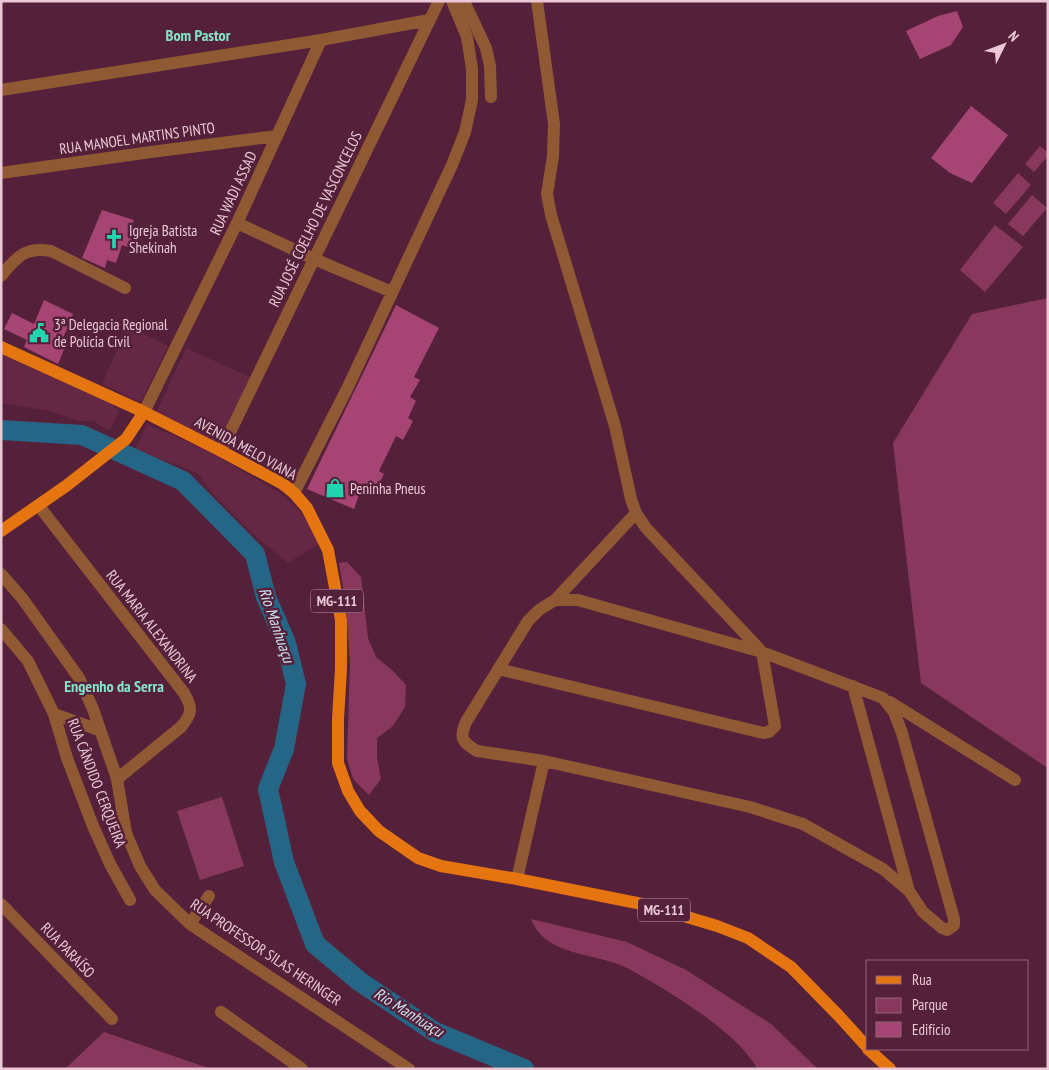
<svg xmlns="http://www.w3.org/2000/svg" width="1049" height="1070" font-family="'PT Sans Narrow',sans-serif">
	<style>
		.built { fill: #642844 }
		.green { fill: #88385d }
		.lines { fill: none; stroke-linecap: round; stroke-linejoin: round }
		.river { stroke: #256686; stroke-width: 20 }
		.building { fill: #a64573 }
		.minor { stroke: #8f5934; stroke-width: 12 }
		.major { stroke: #e57510; stroke-width: 12 }
		.labels { text-anchor: middle; dominant-baseline: central; stroke-width: 5; stroke-linejoin: round; paint-order: stroke }
		.shield { fill: #55213a; stroke: #bd96a6; stroke-width: 1 }
		.shield-label { font-size: 14px; font-weight: bold; fill: #eac8d5 }
		.street-label { font-size: 15px; fill: #eac8d5; stroke: #55213a }
		.poi-label { font-size: 15px; fill: #eac8d5; stroke: #55213a; text-anchor: start }
		.neighbourhood-label { font-size: 16px; font-weight: bold; fill: #84e4c8; stroke: #55213a }
		.water-label { font-size: 16px; font-style: italic; fill: #c7e0ee; stroke: #55213a }
	</style>
	<rect width="100%" height="100%" fill="#55213a"/>
	<path class="built" d="M128,326L168,346L140,402L102,384Z
		M186,348L250,377L218,447L156,413Z
		M1,354L112,404L119,412L109,431L93,421H80L50,411L1,403Z
		M147,424L210,452L280,493L302,513L320,543L288,563L252,533L213,494L198,474L175,464L135,450Z"/>
	<path class="green" d="M1040,146L1048,152V156L1034,172L1025,164Z
		M1018,173L1031,185L1006,214L993,203Z
		M1032,195L1047,208L1023,236L1008,224Z
		M995,225L1023,247L985,292L960,270Z
		M1048,298V766L1046,767L921,683L893,443L972,314Z
		M347,562L361,577L368,638L376,657L392,670L406,685L405,707L393,726L377,738V758L381,779L369,795L353,779L347,759L350,664L346,605L339,563Z
		M222,797L244,866L200,880L177,811Z
		M531,919L627,942L686,970L771,1024L818,1069H758C752,1061 746,1052 739,1045C710,1016 665,989 629,969C598,952 546,958 531,919Z
		M104,1032L211,1069H65Z"/>
	<g class="lines">
		<path class="river" d="M1,430L82,435L183,481L255,554L266,597L286,643L296,684L284,749L268,789L284,862L315,944L359,981L435,1032L524,1069"/>
	</g>
	<path class="building" d="M957,11L963,27L951,45L920,59L906,31L938,16Z
		M971,106L1008,135L972,183L950,173L931,158Z
		M102,210L134,220L131,229L141,233L132,249L122,245L116,263L107,260L105,268L82,258Z
		M44,300L73,314L63,338L68,340L58,364L24,347L27,340L4,329L12,313L34,324Z
		M396,305L439,328L414,377L420,380L410,397L416,401L408,418L413,421L403,440L396,436L379,471L384,474L375,492L362,486L354,509L307,489Z"/>
	<g class="lines">
		<path class="minor" d="M464,1L486,48L490,66L491,97
			M1,90L321,40L429,20
			M1,173L151,152L277,136
			M237,223L314,259L392,292
			M1,276C16,258 25,246 51,251L125,288
			M144,412L237,223L321,40
			M221,451L439,1
			M294,493L347,389L452,165L465,132L472,100V69L467,37L452,1
			M39,506L184,693C193,708 192,714 181,727L117,779
			M1,574L22,598L79,678L93,709L117,779L126,833L140,866L155,890L190,924L409,1069
			M555,600H578L762,652L883,698L894,712L902,733L954,919V925L947,930L942,928L923,912L909,891L883,869L803,824L750,807L544,761L477,751C462,742 459,738 466,722L528,621L539,610Z
			M555,600L636,513
			M1,629L28,661L54,714L67,758L93,826L110,864L130,900
			M498,669L763,733L769,732L775,726L762,652L646,528L636,513L631,499L615,426L551,215L547,194L553,156L554,124L537,1
			M853,686L909,891
			M890,702L1015,780
			M54,714L99,730
			M517,879L544,761
			M1,904L112,1019
			M190,924L209,896
			M221,1012L302,1069"/>
		<path class="major" d="M1,347L144,412L221,451L283,484L294,493L307,508L328,550L341,620V669L338,719V763L348,791L360,811L379,831L418,858L441,866L517,879L647,905L717,926L748,938L791,967L838,1015L868,1048
			M1,531L66,486L126,439L144,412
			M868,1049L890,1069"/>
	</g>
	<defs>
		<symbol id="church-bare" viewBox="-9 -9 18 18"><path d="M-1.2-6h2.4v3.5h3.3v2.4h-3.3V6h-2.4V-.1h-3.3v-2.4h3.3Z" fill="#22d5af" stroke="#55213a" stroke-width="2.5" paint-order="stroke"/></symbol>
		<symbol id="civic-bare" viewBox="-9 -9 18 18"><path d="M-.6-6.5H3V-4.5H.6V-3L4-1V1h2V6H-6V1h2V-1L-.6-3ZM-1.2 2.5V6h2.4V2.5Z" fill="#22d5af" stroke="#55213a" stroke-width="2.5" paint-order="stroke"/></symbol>
		<symbol id="shop-bare" viewBox="-9 -9 18 18"><path d="M-5-2.5h2.3a2.7 3.5 0 0 1 5.4 0H5L5.5 6h-11ZM-1.5-2.5h3a1.5 2.3 0 0 0-3 0Z" fill="#22d5af" stroke="#55213a" stroke-width="2.5" paint-order="stroke"/></symbol>
	</defs>
	<g fill-rule="evenodd">
		<use href="#church-bare" x="100" y="225" width="28" height="28"/>
		<use href="#civic-bare" x="25" y="319" width="28" height="28"/>
		<use href="#shop-bare" x="321" y="474" width="28" height="28"/>
	</g>
	<g class="labels">
		<g class="shield">
			<rect x="311" y="589.5" width="52" height="23" rx="4"/>
			<rect x="638" y="898.5" width="52" height="23" rx="4"/>
		</g>
		<g class="shield-label">
			<text x="337" y="601">MG-111</text>
			<text x="664" y="910">MG-111</text>
		</g>
		<g class="street-label">
			<text transform="translate(137 138) rotate(-8)">RUA MANOEL MARTINS PINTO</text>
			<text transform="translate(233 193) rotate(-65)">RUA WADI ASSAD</text>
			<text transform="translate(315 219) rotate(-64)">RUA JOSÉ COELHO DE VASCONCELOS</text>
			<text transform="translate(246 448) rotate(29)">AVENIDA MELO VIANA</text>
			<text transform="translate(152 626) rotate(52)">RUA MARIA ALEXANDRINA</text>
			<text transform="translate(97 783) rotate(69)">RUA CÂNDIDO CERQUEIRA</text>
			<text transform="translate(68 950) rotate(46)">RUA PARAÍSO</text>
			<text transform="translate(266 952) rotate(34)">RUA PROFESSOR SILAS HERINGER</text>
		</g>
		<g class="poi-label">
			<text x="129" y="230">Igreja Batista<tspan x="129" dy="17">Shekinah</tspan></text>
			<text x="54" y="324">3ª Delegacia Regional<tspan x="54" dy="17">de Polícia Civil</tspan></text>
			<text x="350" y="488">Peninha Pneus</text>
		</g>
		<g class="neighbourhood-label">
			<text x="198" y="35">Bom Pastor</text>
			<text x="114" y="686">Engenho da Serra</text>
		</g>
		<g class="water-label">
			<text transform="translate(277 625) rotate(71)">Rio Manhuaçu</text>
			<text transform="translate(409 1012) rotate(32)">Rio Manhuaçu</text>
		</g>
	</g>
	<rect width="1049" height="1070" fill="none" stroke="#eac8d5" stroke-width="5"/>
	<rect x="866" y="960" width="162" height="90" fill="#55213a" stroke="#916478"/>
	<rect x="876" y="976" width="25" height="8" fill="#e57510" stroke="#916478"/>
	<text x="912" y="985" font-size="15" fill="#eac8d5">Rua</text>
	<rect x="876" y="998" width="25" height="15" fill="#88385d" stroke="#916478"/>
	<text x="912" y="1010" font-size="15" fill="#eac8d5">Parque</text>
	<rect x="876" y="1022" width="25" height="15" fill="#a64573" stroke="#916478"/>
	<text x="912" y="1035" font-size="15" fill="#eac8d5">Edifício</text>
	<g transform="translate(1004 45) rotate(48)" stroke="#55213a" stroke-width="4" paint-order="stroke">
	<path d="M0-4L9 19L0 12L-9 19Z" fill="#eac8d5"/>
	<text y="-8" font-size="14" font-weight="bold" text-anchor="middle" fill="#eac8d5">N</text>
	</g>
</svg>
